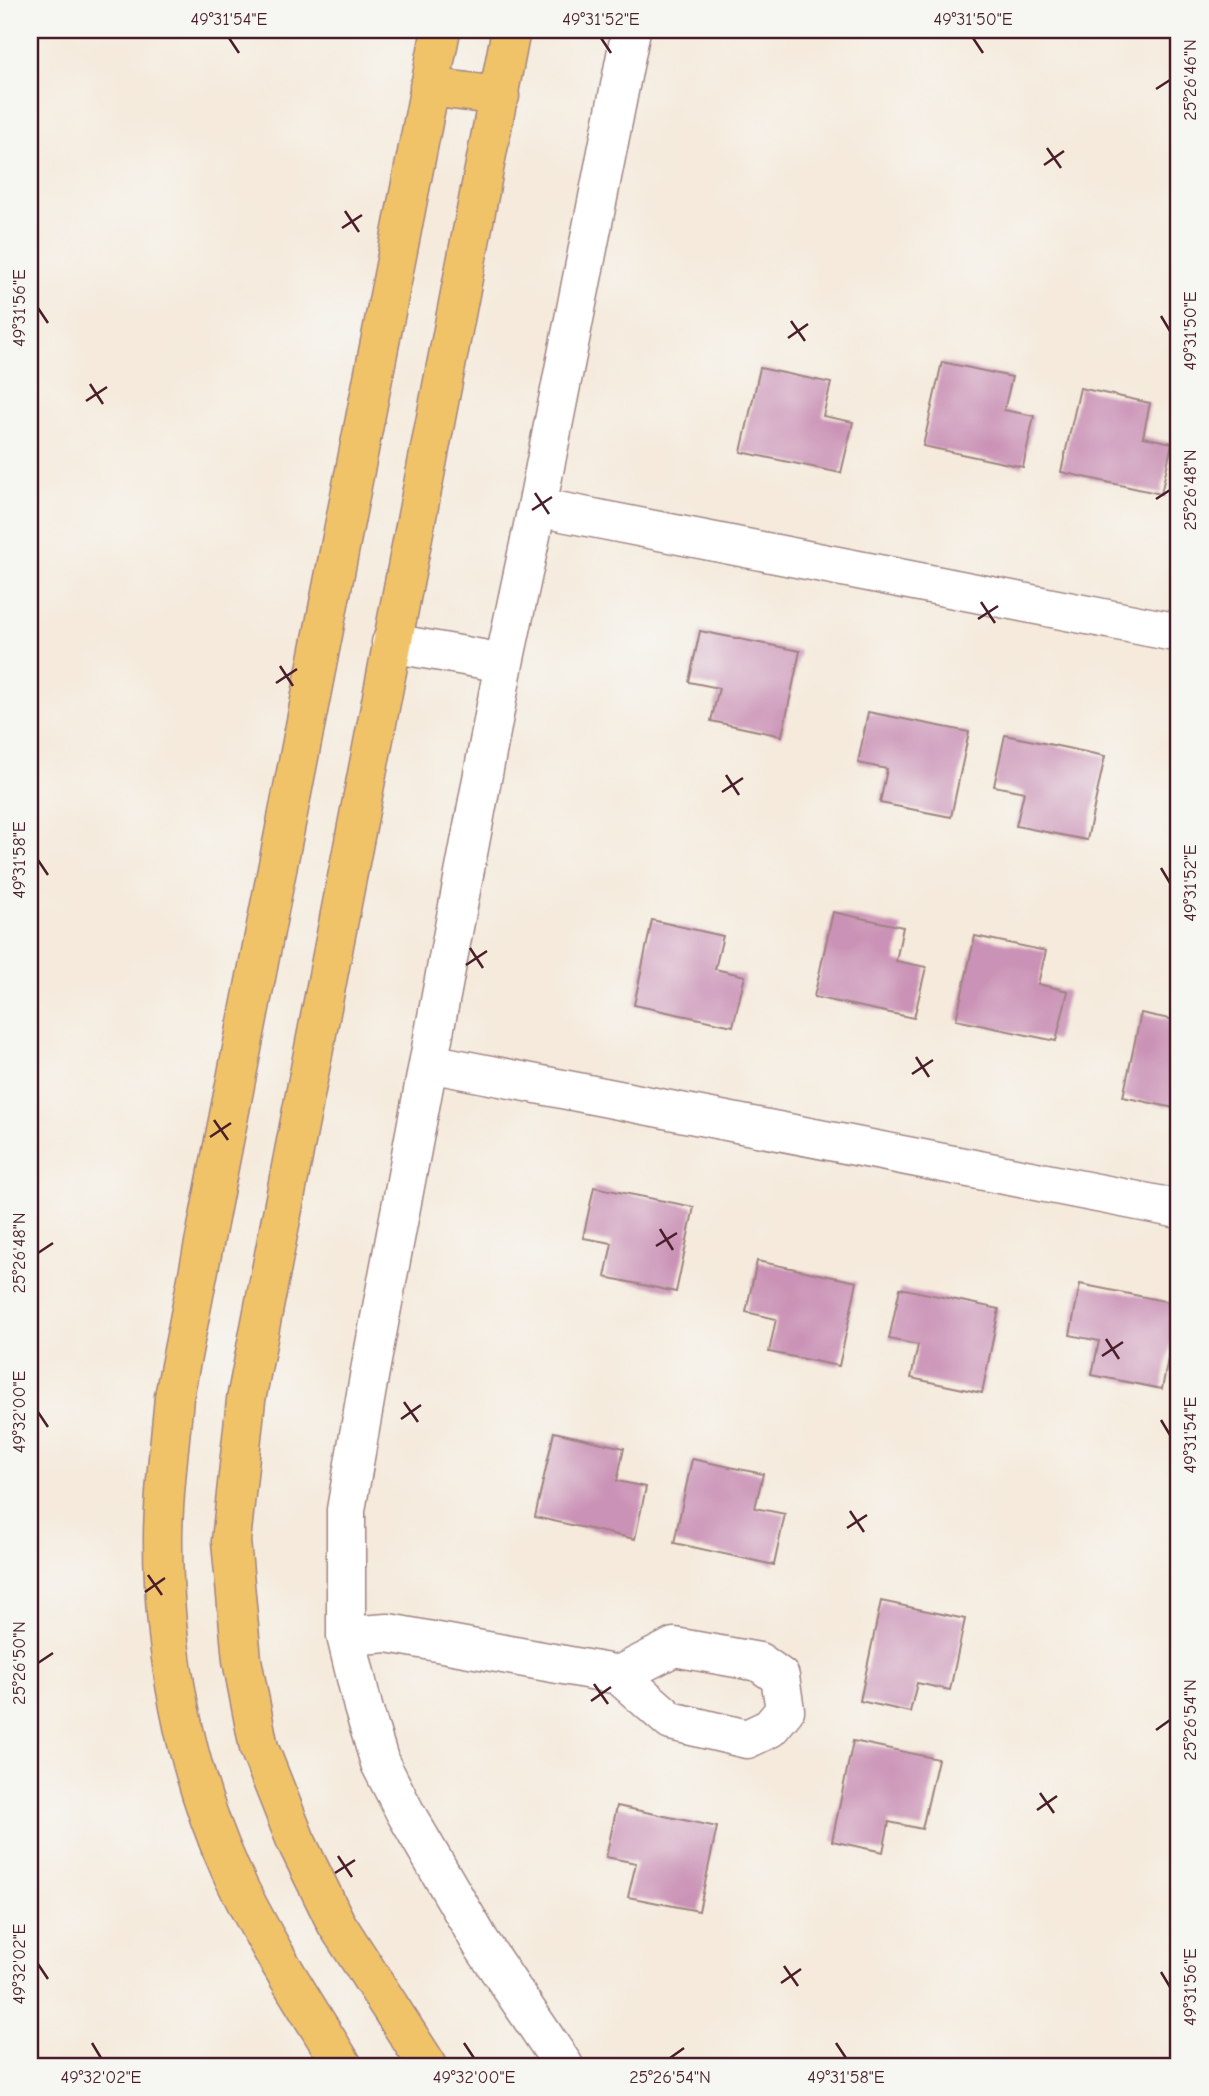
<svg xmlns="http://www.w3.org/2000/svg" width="1209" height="2096" font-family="'Comic Neue',sans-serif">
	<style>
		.building { fill: #ca92b6 }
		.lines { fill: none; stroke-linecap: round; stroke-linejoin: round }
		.minor-casing { stroke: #a08483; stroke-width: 41 }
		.major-casing { stroke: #a08483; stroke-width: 41 }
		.minor { stroke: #fff; stroke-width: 38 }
		.major { stroke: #f1c369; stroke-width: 38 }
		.ticks { fill: none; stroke: #4a1f2b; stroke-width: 2.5 }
		.neatline { fill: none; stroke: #4a1f2b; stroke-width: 2.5 }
		.ticks-label { font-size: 18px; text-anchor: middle; fill: #4a1f2b }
	</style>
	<rect width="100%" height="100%" fill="#f6f6f2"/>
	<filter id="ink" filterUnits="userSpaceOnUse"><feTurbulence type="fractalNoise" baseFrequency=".0143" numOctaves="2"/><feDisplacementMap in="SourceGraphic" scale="14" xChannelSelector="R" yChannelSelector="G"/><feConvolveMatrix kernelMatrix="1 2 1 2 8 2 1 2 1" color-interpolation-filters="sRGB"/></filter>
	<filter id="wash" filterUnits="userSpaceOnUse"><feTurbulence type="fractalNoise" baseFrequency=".00686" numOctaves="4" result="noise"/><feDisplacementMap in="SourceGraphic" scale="28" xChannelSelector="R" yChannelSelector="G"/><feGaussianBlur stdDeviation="1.57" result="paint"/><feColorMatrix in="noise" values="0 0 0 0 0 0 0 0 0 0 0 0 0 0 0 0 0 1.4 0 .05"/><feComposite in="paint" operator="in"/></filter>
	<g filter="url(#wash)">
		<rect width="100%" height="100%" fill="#f5eadb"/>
		<g id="blocks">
			<path class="building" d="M942,362L1012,377L1004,410L1034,416L1023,467L923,446Z
				M760,368L831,383L823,416L853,422L841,473L741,452Z
				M1080,388L1150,403L1143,437L1172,443L1161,494L1061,472Z
				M700,631L800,651L782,736L711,721L719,688L689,682Z
				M868,712L969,732L951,817L880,803L887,769L858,763Z
				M1005,735L1105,756L1087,840L1016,826L1024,792L994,786Z
				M833,912L903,927L896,961L926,967L914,1018L814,997Z
				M652,920L723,936L715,969L745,976L733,1026L634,1005Z
				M975,936L1046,951L1038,984L1068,991L1056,1041L956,1020Z
				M1141,1013L1179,1021V1109L1123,1097Z
				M594,1187L694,1207L676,1292L605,1277L612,1243L583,1238Z
				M757,1261L857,1282L839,1366L769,1352L776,1319L746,1312Z
				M1080,1284L1179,1304L1162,1389L1092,1375L1099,1341L1070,1335Z
				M900,1288L999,1309L982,1393L911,1378L918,1345L889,1339Z
				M554,1432L624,1448L617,1481L646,1487L635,1539L535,1517Z
				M692,1459L763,1474L755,1508L785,1514L774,1565L674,1543Z
				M881,1601L965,1619L950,1690L917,1683L910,1712L860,1701Z
				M853,1741L938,1759L922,1829L889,1822L883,1852L832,1841Z
				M617,1806L717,1827L699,1911L628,1897L636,1863L606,1857Z"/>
		</g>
	</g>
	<g filter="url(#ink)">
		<use href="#blocks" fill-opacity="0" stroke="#a08483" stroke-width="2"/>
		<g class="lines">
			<defs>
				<path id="minor" d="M537,507L1179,633
					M391,643L504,663
					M429,1063L1179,1209
					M346,1636L388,1633L619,1675L671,1721L747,1739L770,1728L785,1710L780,1677L759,1662L674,1647L619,1675
					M564,2066L481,1943L405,1812L380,1763L363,1707L346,1636V1510L370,1371L504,663L537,507L631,30"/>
				<path id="major" d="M429,87L500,96
					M343,2066C304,2002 261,1937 230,1869C184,1767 163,1651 163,1539C163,1492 170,1444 174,1397L441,30
					M428,2066L336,1923L296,1841L259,1748L242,1660L231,1541L246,1400L511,30"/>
			</defs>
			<use href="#minor" class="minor-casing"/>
			<use href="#major" class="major-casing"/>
			<use href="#minor" class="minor"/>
			<use href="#major" class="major"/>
		</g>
	</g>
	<path class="ticks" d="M229,38L239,53M601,38L611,53M973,38L983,53M1156,89L1170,80M1047,148L1061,168M1044,165L1064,151M345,211L359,232M342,228L362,215M38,308L48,323M1161,316L1170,331M791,321L805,341M788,338L808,324M90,384L103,404M86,401L107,387M535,493L549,514M1156,499L1170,490M532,510L552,497M981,602L995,623M978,619L998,606M280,666L293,686M276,683L297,669M726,775L739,795M722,792L743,778M38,860L48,875M1161,868L1170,883M470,948L483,968M466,965L487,951M916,1057L929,1077M912,1074L933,1060M214,1120L228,1140M210,1137L231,1123M660,1229L673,1250M656,1246L677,1233M38,1253L53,1243M1106,1339L1119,1359M1102,1356L1123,1342M404,1402L418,1422M38,1412L48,1427M401,1419L421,1405M1161,1420L1170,1435M850,1511L864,1532M847,1528L867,1515M148,1575L162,1595M145,1592L165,1578M38,1663L53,1653M594,1684L608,1704M591,1701L611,1687M1156,1730L1170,1720M1040,1793L1054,1813M1037,1810L1057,1796M338,1856L352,1877M335,1873L355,1860M38,1964L48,1979M784,1966L798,1986M1161,1972L1170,1987M781,1983L801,1969M92,2043L101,2058M464,2043L474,2058M836,2043L846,2058M670,2058L684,2048"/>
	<rect width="1209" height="2096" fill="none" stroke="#f6f6f2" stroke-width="77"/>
	<rect x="38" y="38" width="1132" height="2020" class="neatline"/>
	<g class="ticks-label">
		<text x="229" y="25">49°31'54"E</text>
		<text x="601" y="25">49°31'52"E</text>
		<text x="973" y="25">49°31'50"E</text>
		<text transform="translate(1190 80) rotate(-90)" y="6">25°26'46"N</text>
		<text transform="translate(19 308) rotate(-90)" y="6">49°31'56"E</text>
		<text transform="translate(1190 331) rotate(-90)" y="6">49°31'50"E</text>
		<text transform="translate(1190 490) rotate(-90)" y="6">25°26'48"N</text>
		<text transform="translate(19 860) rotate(-90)" y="6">49°31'58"E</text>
		<text transform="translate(1190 883) rotate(-90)" y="6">49°31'52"E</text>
		<text transform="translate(19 1253) rotate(-90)" y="6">25°26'48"N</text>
		<text transform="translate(19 1412) rotate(-90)" y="6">49°32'00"E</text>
		<text transform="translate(1190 1435) rotate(-90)" y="6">49°31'54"E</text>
		<text transform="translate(19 1663) rotate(-90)" y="6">25°26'50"N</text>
		<text transform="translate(1190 1720) rotate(-90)" y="6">25°26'54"N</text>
		<text transform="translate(19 1964) rotate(-90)" y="6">49°32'02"E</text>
		<text transform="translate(1190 1987) rotate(-90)" y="6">49°31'56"E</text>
		<text x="101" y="2083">49°32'02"E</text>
		<text x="474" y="2083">49°32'00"E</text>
		<text x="670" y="2083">25°26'54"N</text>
		<text x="846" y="2083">49°31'58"E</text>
	</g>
</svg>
